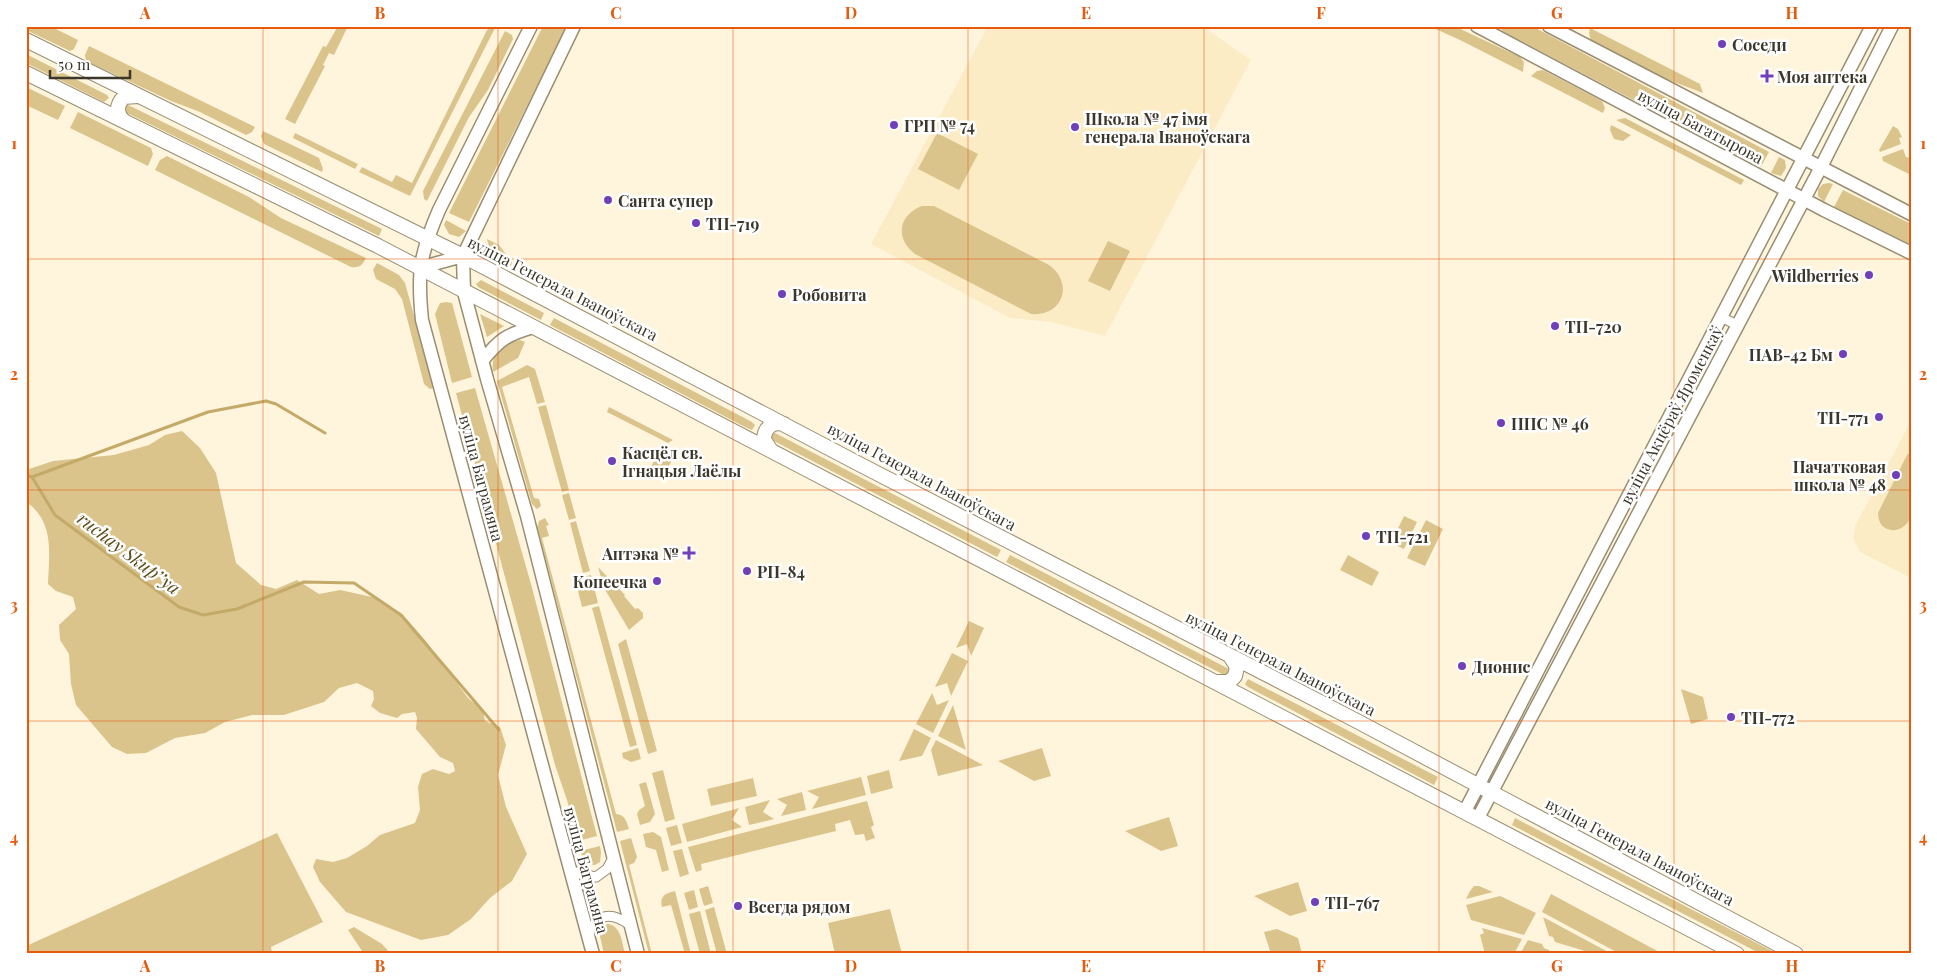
<svg xmlns="http://www.w3.org/2000/svg" width="1937" height="980" font-family="'Playfair Display',serif">
	<style>
		.built { fill: #fbecc6 }
		.green { fill: #dac48c }
		.lines { fill: none; stroke-linecap: round; stroke-linejoin: round }
		.stream { stroke: #c4aa68; stroke-width: 3 }
		.street-casing { stroke: #998e72; stroke-width: 11 }
		.secondary-casing { stroke: #998e72; stroke-width: 15 }
		.primary-casing { stroke: #998e72; stroke-width: 16 }
		.street { stroke: #fff; stroke-width: 9 }
		.secondary { stroke: #fff; stroke-width: 12 }
		.primary { stroke: #fff; stroke-width: 14 }
		.grid { fill: none; stroke: #e8590c; stroke-width: 1; stroke-opacity: 0.55 }
		.poi-dot { fill: #713fb7; stroke: #fff; stroke-width: 2 }
		.labels { text-anchor: middle; dominant-baseline: central; stroke-width: 5; stroke-linejoin: round; paint-order: stroke }
		.poi-label { font-size: 16px; font-weight: bold; fill: #3c372b; stroke: #fff; text-anchor: start }
		.street-label { font-size: 16px; fill: #3c372b; stroke: #fff }
		.water-label { font-size: 18px; font-style: italic; fill: #5e4b18; stroke: #fff }
		.neatline { fill: none; stroke: #e8590c; stroke-width: 2 }
		.grid-label { font-size: 16px; text-anchor: middle; font-weight: bold; fill: #e8590c }
	</style>
	<rect width="100%" height="100%" fill="#fff5dd"/>
	<path class="built" d="M988,26H1202L1251,60L1105,336L1051,322L1010,318L871,244Z
		M1910,423L1911,424V578L1860,552L1853,538L1855,526Z"/>
	<path class="green" d="M26,26H50L78,40L74,49L70,51L26,30Z
		M338,26H348L334,55L329,53L323,65L325,66L295,124L285,119L323,46L326,47Z
		M496,26L410,196L359,172L362,167L392,182L396,175L412,183L487,30L492,27Z
		M543,26H567L469,222L449,213Z
		M1429,26H1454L1520,57L1524,62L1523,72L1460,40Z
		M1497,26H1532L1769,152L1761,167L1504,32Z
		M1590,28L1700,84L1703,93L1666,79L1591,41L1589,33Z
		M505,31L512,35L513,39L488,90L469,117L427,201L424,199L423,191Z
		M89,46L255,127L252,132L246,135L200,112L171,101L86,61L85,55Z
		M26,54L107,95L109,98L104,102L26,63Z
		M1543,70L1602,101L1605,108L1603,113L1531,76L1537,71Z
		M26,87L65,106L58,120L26,105Z
		M126,104L382,229L379,236L125,112L123,108Z
		M78,112L151,148L153,154L148,166L70,128Z
		M1625,118L1744,180L1741,185L1616,120Z
		M1611,125L1631,135L1623,141L1614,139L1610,130Z
		M1893,126L1898,129L1902,137L1899,138L1901,144L1880,152L1879,150Z
		M263,131L319,158L323,169L322,172L264,144L261,136Z
		M295,133L358,164L355,169L293,138Z
		M937,133L978,154L959,190L918,169Z
		M1903,149L1906,157L1911,158V175L1883,161L1882,157Z
		M167,156L249,197L281,218L366,258C362,266 359,268 351,267L155,170L160,160Z
		M1779,157L1785,160L1786,168L1781,176L1771,173Z
		M1829,183L1833,184L1824,202L1818,196V189L1823,184Z
		M1843,190L1911,224V245L1834,207Z
		M922,206H934L940,209L1049,265C1075,284 1062,317 1031,314L915,254C895,239 898,215 922,206Z
		M446,220L466,231L459,237L449,234L444,225Z
		M487,239L499,245L512,262L511,266L491,254Z
		M1108,241L1130,251L1110,291L1088,281Z
		M377,263L399,275L405,283L434,388L430,389L424,384L402,299L395,289L376,279L373,270Z
		M481,280L544,313L541,320L478,287L476,284Z
		M446,302L452,303L472,377L452,383L435,314L440,303Z
		M480,314L504,326L487,337Z
		M554,318L752,422L755,425L752,430L747,428L550,325Z
		M520,340L525,342L518,358L493,372C490,353 503,344 520,340Z
		M527,365L535,369L545,402L537,404L529,377L502,387L534,498L539,499L541,506L537,509L532,504L497,381Z
		M475,388L531,584L597,836L578,841L567,800L555,765L456,393Z
		M546,405L569,490L562,492L538,407Z
		M609,407L673,440L668,443L607,412Z
		M182,431L200,448L216,473L236,563L261,585L276,589L297,580L319,594L340,590L377,598L403,615L425,640L468,698L483,711L485,721L500,727L506,745L498,775L506,807L527,854L512,881L490,898L471,919L448,935L421,940L346,912L320,882L313,867L316,859L333,862L347,858L367,846L380,835L415,823L420,810L418,787L422,774L433,769L449,774L455,771L453,763L440,757L416,729L417,718L415,712L402,714L397,718L380,713L371,706L374,699L373,691L357,683L339,688L324,702L284,715H252L225,722L205,733L175,738L146,753L127,754L112,747L76,705L71,684L69,654L60,640L59,625L76,609L73,597L56,591L48,584C49,555 55,521 26,502V470L53,461L114,455L149,445L165,435Z
		M771,433H775L1001,550L997,557L772,440L769,437Z
		M1911,451C1911,467 1911,483 1911,499C1911,504 1912,510 1911,515C1906,535 1878,536 1878,513L1907,455Z
		M655,459L672,460L665,474L651,467Z
		M569,493L576,518L569,520L562,495Z
		M1404,516L1417,522L1404,549L1391,543Z
		M545,518L549,525L546,526L549,536L542,538L616,814C625,815 626,820 629,829L617,832L540,538L537,528L539,521Z
		M1426,520L1443,529L1425,566L1407,558Z
		M576,521L590,571L583,573L570,523Z
		M1010,555L1229,669L1230,673L1226,676L1006,562Z
		M1348,555L1379,572L1372,586L1340,570Z
		M598,567L625,595L624,596L635,609L638,608L643,613V618L629,630L604,588Z
		M591,575L598,603L582,607L575,579Z
		M599,606L637,745L630,747L592,608Z
		M969,621L984,628L971,656L967,644L956,648Z
		M626,639L657,751L648,754L618,644Z
		M952,653L968,661L951,696L947,683L935,687Z
		M1248,679L1438,777L1434,785L1248,687L1245,684Z
		M1681,689L1703,697L1708,719L1691,724Z
		M932,693L937,705L949,700L933,733L916,724Z
		M953,705L966,750L938,736Z
		M914,729L931,738L922,756L899,761Z
		M936,740L983,765L938,776L931,750Z
		M638,748L641,759L631,762L623,758L622,753Z
		M1042,748L1051,776L1034,781L998,761Z
		M663,770L675,819L665,822L652,773Z
		M889,770L893,788L871,794L867,776Z
		M861,777L866,795L812,809L819,797L807,791Z
		M753,778L757,796L711,806L707,789Z
		M646,782L655,814L650,822L640,825L637,814L639,810L645,806L639,784Z
		M802,792L806,810L781,816L787,805L777,799Z
		M770,800L763,812L774,819L749,825L745,807Z
		M867,801L874,825L871,827L875,838L866,841L864,834L855,835L850,820L835,824L836,831L701,864L702,870L696,872L688,847Z
		M739,808L732,820L742,827L687,842L682,824Z
		M1169,817L1178,846L1161,851L1125,831Z
		M1515,818L1774,952L1773,954H1761L1512,825Z
		M677,825L682,843L671,846L666,828Z
		M653,832L661,837L669,870L662,872L656,850L646,847L643,834Z
		M277,833L323,922L271,947L272,954H26V946Z
		M631,838L637,857L634,863L629,865L652,954H649L620,841Z
		M600,846L601,853L600,862L595,865L586,864L580,851Z
		M682,849L689,874L680,877L673,851Z
		M1298,882L1307,911L1290,916L1254,896Z
		M708,886L713,903L704,906L699,889Z
		M1474,886H1479L1493,892L1466,899L1470,891Z
		M694,890L698,907L689,910L684,893Z
		M675,891L691,954H685L671,905L662,907C659,896 666,893 675,891Z
		M1551,894L1663,954H1620L1542,912Z
		M1500,896L1536,913L1524,935L1471,920L1466,905Z
		M714,907L727,954H717L705,910Z
		M890,909L902,954H835L828,923Z
		M700,911L711,954H700L689,914Z
		M1543,917L1612,954H1595L1555,942L1553,937L1549,936Z
		M608,924C621,926 622,942 625,954H604L599,932L603,925Z
		M354,927L382,944L391,954H364L348,930Z
		M1482,928L1522,939L1514,954H1485L1480,935L1484,933Z
		M1277,929L1298,938L1302,954H1271L1264,932Z
		M1528,940L1542,944L1544,948L1549,950L1550,954H1520Z"/>
	<g class="lines">
		<path class="stream" d="M26,475L32,477L55,515L179,607L203,615L237,609L304,582L354,583L401,615L499,730
			M32,477L208,412L266,401L276,404L325,433"/>
		<defs>
			<path id="street" d="M1721,317L1737,325
				M571,870L580,874L596,877L607,869L613,858
				M588,936C596,912 612,912 630,925"/>
			<path id="secondary" d="M531,26L439,210C420,254 417,272 422,320L593,954
				M574,26L463,256L464,292L487,379L527,516L638,954
				M1477,26L1824,210L1911,253
				M1549,26L1911,214
				M419,268L463,256
				M482,361C500,339 506,335 533,327
				M1465,811L1872,26
				M1478,818L1821,167L1892,26"/>
			<path id="primary" d="M26,40L463,256L861,465L1355,720L1796,954
				M26,73L378,246L1737,954
				M124,121C116,114 116,105 124,97L137,96
				M770,449L764,440C764,428 772,421 784,424
				M1217,682H1229L1235,676L1237,667L1230,656"/>
		</defs>
		<use href="#street" class="street-casing"/>
		<use href="#secondary" class="secondary-casing"/>
		<use href="#primary" class="primary-casing"/>
		<use href="#street" class="street"/>
		<use href="#secondary" class="secondary"/>
		<use href="#primary" class="primary"/>
	</g>
	<path class="grid" d="M263,26V954M498,26V954M733,26V954M968,26V954M1204,26V954M1439,26V954M1674,26V954M26,259H1911M26,490H1911M26,721H1911"/>
	<g class="poi-dot">
		<circle cx="1722" cy="44" r="5"/>
		<path d="M1764.5 68.5h5v5h5v5h-5v5h-5v-5h-5v-5h5z"/>
		<circle cx="894" cy="125" r="5"/>
		<circle cx="1075" cy="127" r="5"/>
		<circle cx="608" cy="200" r="5"/>
		<circle cx="696" cy="223" r="5"/>
		<circle cx="1869" cy="275" r="5"/>
		<circle cx="782" cy="294" r="5"/>
		<circle cx="1555" cy="326" r="5"/>
		<circle cx="1843" cy="354" r="5"/>
		<circle cx="1879" cy="417" r="5"/>
		<circle cx="1501" cy="423" r="5"/>
		<circle cx="612" cy="461" r="5"/>
		<circle cx="1896" cy="475" r="5"/>
		<circle cx="1366" cy="536" r="5"/>
		<path d="M686.5 545.5h5v5h5v5h-5v5h-5v-5h-5v-5h5z"/>
		<circle cx="747" cy="571" r="5"/>
		<circle cx="657" cy="581" r="5"/>
		<circle cx="1462" cy="666" r="5"/>
		<circle cx="1731" cy="717" r="5"/>
		<circle cx="1315" cy="902" r="5"/>
		<circle cx="738" cy="906" r="5"/>
	</g>
	<g class="labels">
		<g class="poi-label">
			<text x="1732" y="44">Соседи</text>
			<text x="1777" y="76">Моя аптека</text>
			<text x="1085" y="118">Школа № 47 імя<tspan x="1085" dy="18">генерала Іваноўскага</tspan></text>
			<text x="904" y="125">ГРП № 74</text>
			<text x="618" y="200">Санта супер</text>
			<text x="706" y="223">ТП-719</text>
			<text x="1859" y="275" text-anchor="end">Wildberries</text>
			<text x="792" y="294">Робовита</text>
			<text x="1565" y="326">ТП-720</text>
			<text x="1833" y="354" text-anchor="end">ПАВ-42 Бм</text>
			<text x="1869" y="417" text-anchor="end">ТП-771</text>
			<text x="1511" y="423">ППС № 46</text>
			<text x="622" y="452">Касцёл св.<tspan x="622" dy="18">Ігнацыя Лаёлы</tspan></text>
			<text x="1886" y="466" text-anchor="end">Пачатковая<tspan x="1886" dy="18">школа № 48</tspan></text>
			<text x="1376" y="536">ТП-721</text>
			<text x="679" y="553" text-anchor="end">Аптэка №</text>
			<text x="757" y="571">РП-84</text>
			<text x="647" y="581" text-anchor="end">Копеечка</text>
			<text x="1472" y="666">Дионис</text>
			<text x="1741" y="717">ТП-772</text>
			<text x="1325" y="902">ТП-767</text>
			<text x="748" y="906">Всегда рядом</text>
		</g>
		<g class="street-label">
			<text transform="translate(1701 126) rotate(28)">вуліца Багатырова</text>
			<text transform="translate(563 288) rotate(27)">вуліца Генерала Іваноўскага</text>
			<text transform="translate(1671 415) rotate(-62)">вуліца Акцёраў Яроменкаў</text>
			<text transform="translate(922 476) rotate(28)">вуліца Генерала Іваноўскага</text>
			<text transform="translate(482 478) rotate(75)">вуліца Баграмяна</text>
			<text transform="translate(1281 663) rotate(27)">вуліца Генерала Іваноўскага</text>
			<text transform="translate(1640 851) rotate(28)">вуліца Генерала Іваноўскага</text>
			<text transform="translate(587 870) rotate(75)">вуліца Баграмяна</text>
		</g>
		<g class="water-label">
			<text transform="translate(129 553) rotate(37)">ruchay Skup’’ya</text>
		</g>
	</g>
	<rect width="1937" height="980" fill="none" stroke="#ffffff" stroke-width="55"/>
	<path d="M50 70v8h80v-8" fill="none" stroke="#3c372b" stroke-width="2.5"/>
	<text x="58" y="70" font-size="15" fill="#3c372b" stroke="#ffffff" stroke-width="4" paint-order="stroke">50 m</text>
	<rect x="28" y="28" width="1882" height="924" class="neatline"/>
	<g class="grid-label">
		<text x="145" y="19">A</text>
		<text x="380" y="19">B</text>
		<text x="616" y="19">C</text>
		<text x="851" y="19">D</text>
		<text x="1086" y="19">E</text>
		<text x="1321" y="19">F</text>
		<text x="1557" y="19">G</text>
		<text x="1792" y="19">H</text>
		<text x="14" y="149">1</text>
		<text x="1923" y="149">1</text>
		<text x="14" y="380">2</text>
		<text x="1923" y="380">2</text>
		<text x="14" y="611">3</text>
		<text x="1923" y="611">3</text>
		<text x="14" y="843">4</text>
		<text x="1923" y="843">4</text>
		<text x="145" y="972">A</text>
		<text x="380" y="972">B</text>
		<text x="616" y="972">C</text>
		<text x="851" y="972">D</text>
		<text x="1086" y="972">E</text>
		<text x="1321" y="972">F</text>
		<text x="1557" y="972">G</text>
		<text x="1792" y="972">H</text>
	</g>
</svg>
